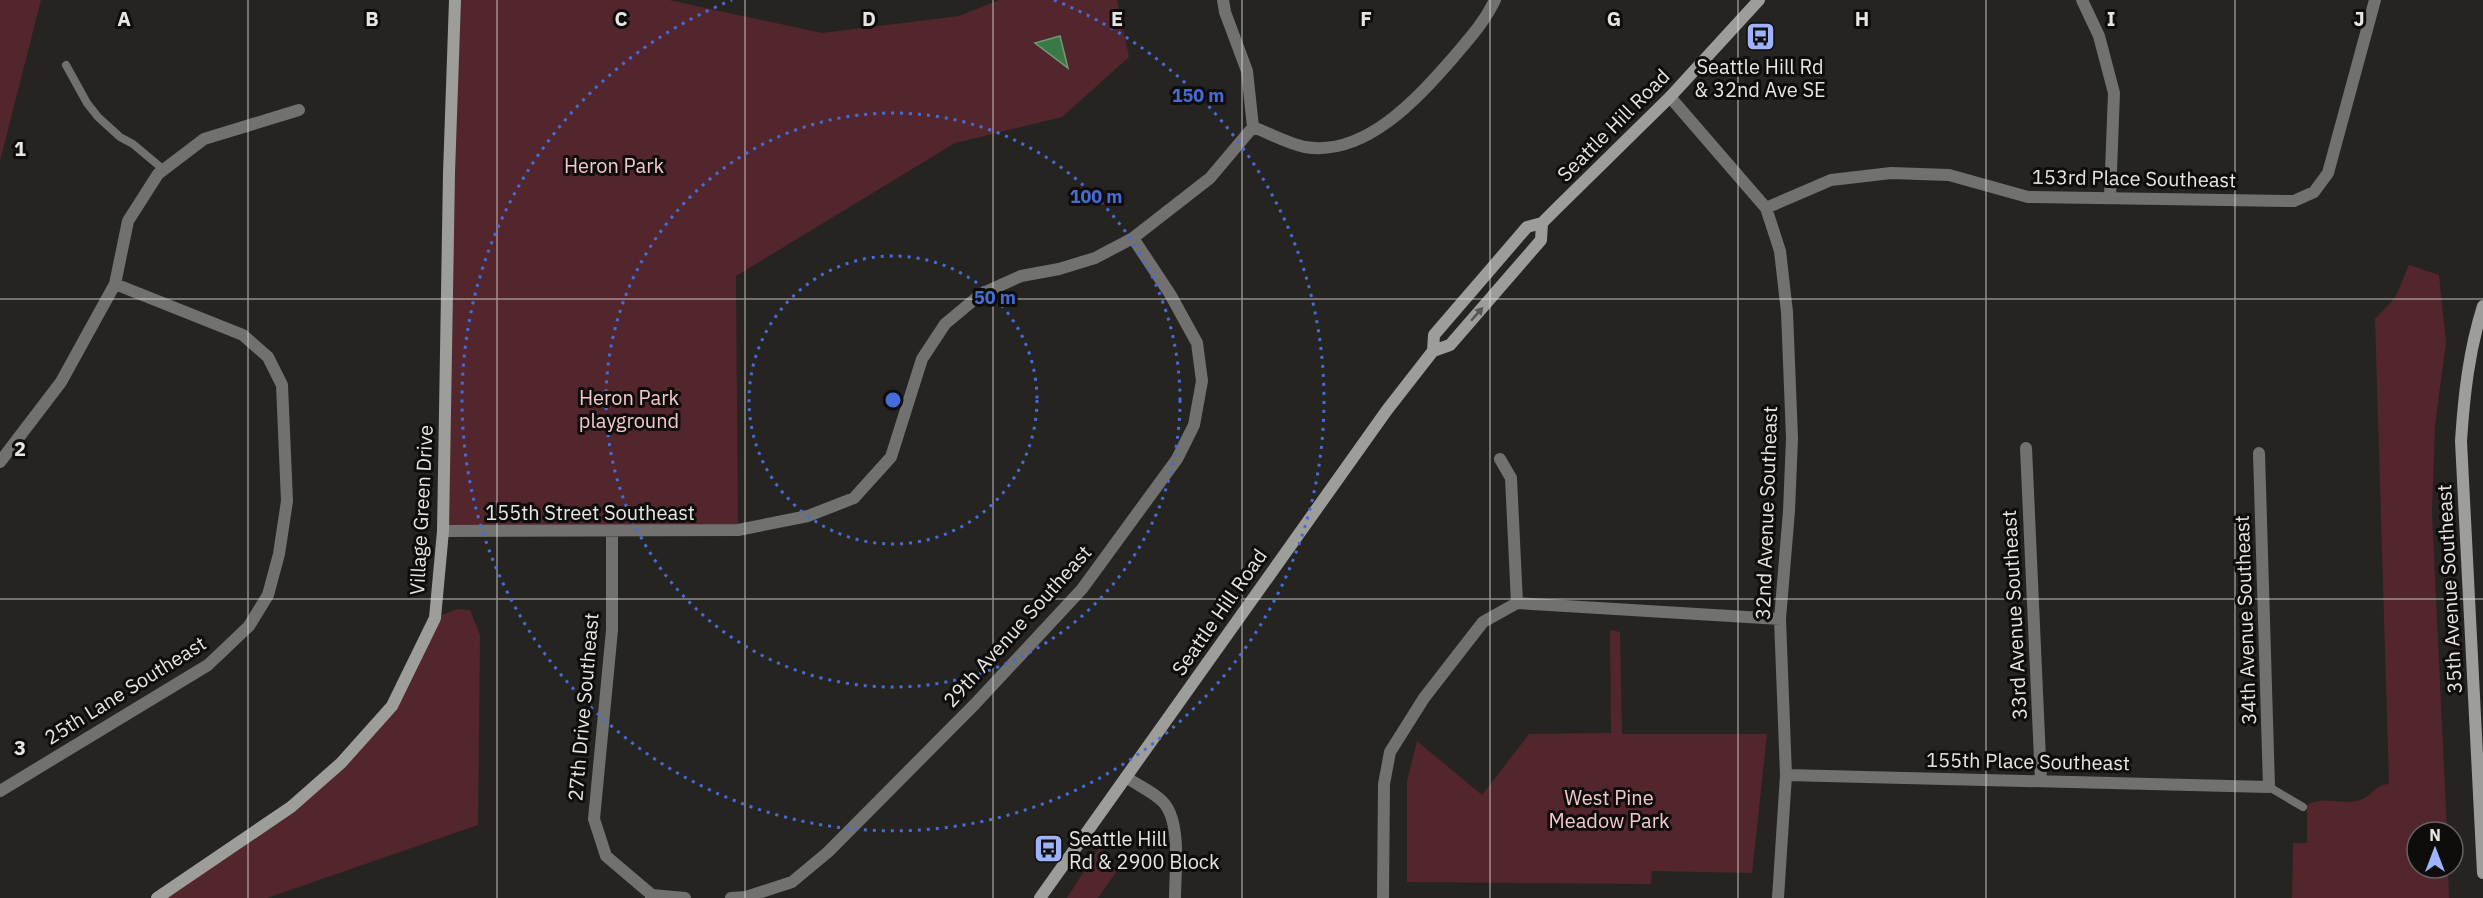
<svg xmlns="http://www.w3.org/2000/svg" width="2483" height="898" font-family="'IBM Plex Sans',sans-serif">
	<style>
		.green { fill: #52262c }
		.water { fill: #3a7946; stroke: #6e9a75; stroke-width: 1.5 }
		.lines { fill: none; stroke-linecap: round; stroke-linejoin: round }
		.lane { stroke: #71716f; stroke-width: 8 }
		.street { stroke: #71716f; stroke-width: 12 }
		.secondary { stroke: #9d9d9a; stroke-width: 12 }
		.oneway { fill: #565552 }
		.grid { fill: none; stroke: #e8e6e4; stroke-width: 1.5; stroke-opacity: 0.55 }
		.ring { fill: none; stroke: #466cda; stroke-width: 3; stroke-dasharray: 3 6 }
		.labels { text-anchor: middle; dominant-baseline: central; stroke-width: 6; stroke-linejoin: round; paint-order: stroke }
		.poi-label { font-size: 20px; fill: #e8e6e4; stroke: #0e0d0b }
		.street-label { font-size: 20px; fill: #e8e6e4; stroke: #0e0d0b }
		.park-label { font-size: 20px; fill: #f6c7cb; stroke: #0e0d0b }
		.grid-label { font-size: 20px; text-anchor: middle; font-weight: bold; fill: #e8e6e4; stroke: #0e0d0b; stroke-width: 6; stroke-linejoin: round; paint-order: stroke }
		.centre { fill: #466cda; stroke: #0e0d0b; stroke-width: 3 }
		.ring-label { font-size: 18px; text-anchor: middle; font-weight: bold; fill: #466cda; stroke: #0e0d0b; stroke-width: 6; stroke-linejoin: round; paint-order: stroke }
	</style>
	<rect width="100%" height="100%" fill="#262420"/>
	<path class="green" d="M0,0H41L0,161Z
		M455,0H669L822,33L959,16L999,0H1117L1129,57L1062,117L955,143L736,276L738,530L443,531Z
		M2409,265L2439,275L2446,342L2435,425L2432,513L2447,832H2417V868H2448L2449,898H2292L2293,843H2307V805C2324,795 2343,806 2360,800C2372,797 2374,785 2389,784L2375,319L2395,298Z
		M457,609L470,610L480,635L478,825L267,898H157L291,807L392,706L435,618Z
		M1610,630L1620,632L1622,734H1767L1752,873L1652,871L1651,884L1407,882V781L1417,741L1482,795L1529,734L1611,733Z
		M1100,846L1116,872L1098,898H1067Z"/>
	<path class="water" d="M1060,36L1068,68L1035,43Z"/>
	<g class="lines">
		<path class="lane" d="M66,65L87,103L98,117L120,137L133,144L164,170
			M2269,787L2303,807"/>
		<path class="street" d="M1223,0L1225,12L1247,71L1253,127
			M2082,0L2099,36L2114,93L2110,197
			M1670,97L1766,208L1780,251L1787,312L1792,438L1789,511L1780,619L1786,775L1778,898
			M1253,127C1269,133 1288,144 1305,147C1365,157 1417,99 1452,59C1468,40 1484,23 1495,0
			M1766,208L1831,180L1891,173L1949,175L2028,197L2294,201L2314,192L2328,173L2375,0
			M2026,448L2041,781
			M1500,459L1511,478L1517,603
			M0,462L61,382L115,284L128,221L158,174L204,139L299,110
			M443,531L738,530L808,516L854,498L891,457L922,359L945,324L981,294L1021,276L1059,269L1095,258L1133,238L1210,178L1253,127
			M612,532V630L594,819L606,856L652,895L651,898
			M1786,775L2269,787L2259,453
			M1126,777C1137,785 1152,791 1162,801C1182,820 1175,872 1175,898
			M0,791L208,665L249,626L268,595L279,554L287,501L282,385L268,357L243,335L115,284
			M652,895L685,898
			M731,898L746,897L792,882L828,852L975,704L1082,589L1177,459L1194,425L1202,381L1197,343L1170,294L1133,238
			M1383,898L1384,784L1390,752L1424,698L1483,622L1517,603L1780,619"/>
		<path class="secondary" d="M2483,306C2469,350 2464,395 2461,441L2483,873
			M1433,351L1434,335L1527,227L1542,223L1557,208L1670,97L1759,0
			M157,898L291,807L341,763L392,706L435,618L443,531L449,173L455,0
			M1040,898L1387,410L1433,351L1450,345L1541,240L1542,223"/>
	</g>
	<defs><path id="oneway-solid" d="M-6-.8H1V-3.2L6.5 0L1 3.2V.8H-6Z" transform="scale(1.5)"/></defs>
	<use class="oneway" href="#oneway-solid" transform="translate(1477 314) rotate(-49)"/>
	<path class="grid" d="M248,0V898M497,0V898M745,0V898M993,0V898M1242,0V898M1490,0V898M1738,0V898M1986,0V898M2235,0V898M0,299H2483M0,599H2483"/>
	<g class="ring">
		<circle cx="893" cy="400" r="144"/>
		<circle cx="893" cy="400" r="287"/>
		<path d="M1054 0A431 431 0 1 1 732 0"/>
	</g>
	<defs>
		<symbol id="bus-square" viewBox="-11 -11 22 22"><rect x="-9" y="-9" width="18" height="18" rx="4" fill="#9fb3fd" stroke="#0e0d0b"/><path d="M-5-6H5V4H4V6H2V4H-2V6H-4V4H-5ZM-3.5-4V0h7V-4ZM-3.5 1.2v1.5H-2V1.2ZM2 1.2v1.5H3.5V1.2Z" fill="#111"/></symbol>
	</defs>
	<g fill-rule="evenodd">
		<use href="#bus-square" x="1744" y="20" width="33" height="33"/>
		<use href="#bus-square" x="1032" y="832" width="33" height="33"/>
	</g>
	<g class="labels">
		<g class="poi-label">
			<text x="1760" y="66">Seattle Hill Rd<tspan x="1760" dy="23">&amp; 32nd Ave SE</tspan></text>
			<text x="1069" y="838" text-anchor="start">Seattle Hill<tspan x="1069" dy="23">Rd &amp; 2900 Block</tspan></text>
		</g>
		<g class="street-label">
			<text transform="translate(1613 125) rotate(-45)">Seattle Hill Road</text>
			<text transform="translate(2134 178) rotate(1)">153rd Place Southeast</text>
			<text transform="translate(421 510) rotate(-87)">Village Green Drive</text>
			<text x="590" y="512">155th Street Southeast</text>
			<text transform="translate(1766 513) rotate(-88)">32nd Avenue Southeast</text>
			<text transform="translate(2449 589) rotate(-93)">35th Avenue Southeast</text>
			<text transform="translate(1219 612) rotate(-55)">Seattle Hill Road</text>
			<text transform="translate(2014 615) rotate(-93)">33rd Avenue Southeast</text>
			<text transform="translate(2245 620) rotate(-92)">34th Avenue Southeast</text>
			<text transform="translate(1017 626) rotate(-48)">29th Avenue Southeast</text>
			<text transform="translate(125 690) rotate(-32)">25th Lane Southeast</text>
			<text transform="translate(583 707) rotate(-85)">27th Drive Southeast</text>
			<text transform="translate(2028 761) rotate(1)">155th Place Southeast</text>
		</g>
		<g class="park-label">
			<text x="614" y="165">Heron Park</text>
			<text x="629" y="397">Heron Park<tspan x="629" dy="23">playground</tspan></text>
			<text x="1609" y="797">West Pine<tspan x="1609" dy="23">Meadow Park</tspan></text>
		</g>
	</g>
	<g class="grid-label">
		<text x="124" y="26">A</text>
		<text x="372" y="26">B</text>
		<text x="621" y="26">C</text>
		<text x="869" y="26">D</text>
		<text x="1117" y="26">E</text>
		<text x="1366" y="26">F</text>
		<text x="1614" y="26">G</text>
		<text x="1862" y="26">H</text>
		<text x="2111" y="26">I</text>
		<text x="2359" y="26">J</text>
		<text x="20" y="156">1</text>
		<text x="20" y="456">2</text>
		<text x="20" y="755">3</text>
	</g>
	<circle cx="893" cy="400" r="9" class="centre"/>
	<g class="ring-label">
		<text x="1198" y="102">150 m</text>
		<text x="1096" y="203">100 m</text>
		<text x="995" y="304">50 m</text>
	</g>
	<g transform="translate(2435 850)"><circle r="28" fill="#0e0d0b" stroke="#656462" stroke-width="1.5"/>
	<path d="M0-4.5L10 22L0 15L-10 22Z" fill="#9fb3fd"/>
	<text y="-9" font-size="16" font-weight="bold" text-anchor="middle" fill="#e8e6e4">N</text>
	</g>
</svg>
